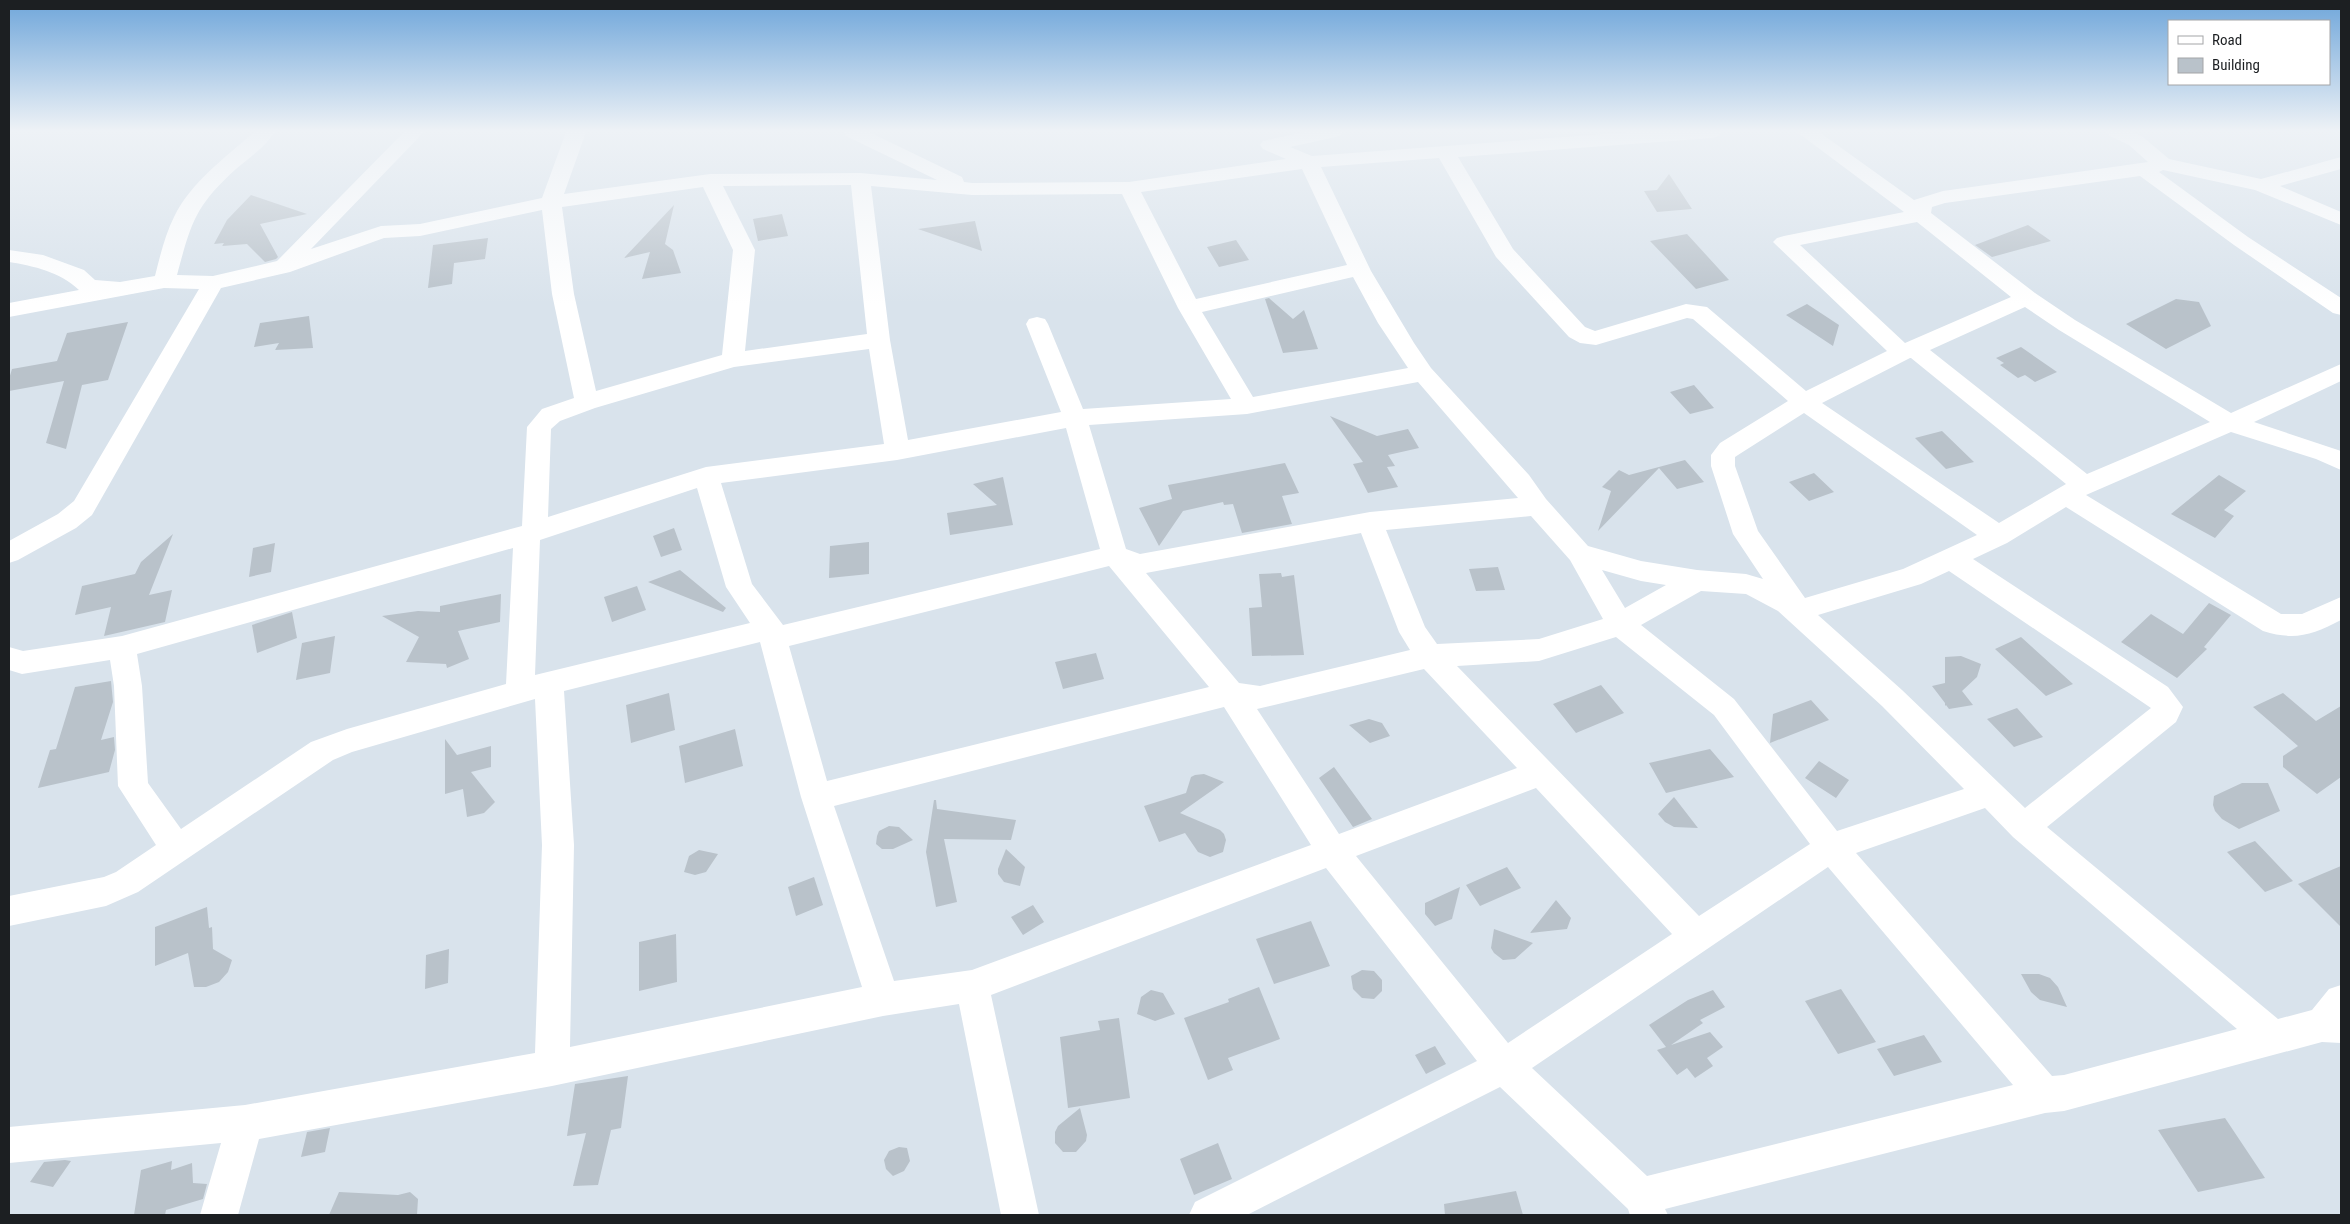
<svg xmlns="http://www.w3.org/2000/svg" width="2350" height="1224" font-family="'Roboto Condensed',sans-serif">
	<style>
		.building { fill: #b9c2ca }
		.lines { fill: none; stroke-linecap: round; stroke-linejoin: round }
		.minor { fill: #fff; fill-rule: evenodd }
	</style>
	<rect width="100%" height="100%" fill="#d9e3ec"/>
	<path class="building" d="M1669,174L1692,209L1657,212L1644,191L1657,190Z
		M251,195L307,214L260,224L278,257L276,259L265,262L247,244L222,246L224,243L214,244L227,220Z
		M674,205L665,244L673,250L681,273L642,279L650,252L624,258Z
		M782,214L788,236L758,241L753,219Z
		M975,221L982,251L918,229Z
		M2028,225L2051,241L1992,257L1975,245Z
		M1687,234L1729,280L1696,289L1650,241Z
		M488,238L485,259L454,263L452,284L428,288L433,245Z
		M1236,240L1249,260L1219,267L1207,247Z
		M1269,298L1293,319L1304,310L1318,349L1283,353L1265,299Z
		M2176,299L2199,302L2211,326L2166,349L2126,324Z
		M1807,304L1839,325L1833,346L1786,315Z
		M309,316L313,348L275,350L279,343L254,347L260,323Z
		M128,322L108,380L82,385L66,449L46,443L64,381L9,391V379L12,369L57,361L67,333Z
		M2021,347L2057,372L2035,382L2025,375L2018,378L2000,365L2004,363L1996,358Z
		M1694,385L1714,408L1690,414L1670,392Z
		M1330,416L1377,436L1408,429L1419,448L1388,455L1395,466L1387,467L1398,487L1368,493L1353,464L1363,462Z
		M1942,431L1974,462L1946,469L1915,438Z
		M1685,460L1704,482L1677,489L1659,468L1598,531L1611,491L1602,487L1619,470L1629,475Z
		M1285,463L1299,493L1282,496L1292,524L1242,533L1233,504L1224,505L1223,502L1183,511L1159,546L1139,508L1172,499L1168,485Z
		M1814,473L1834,492L1809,501L1789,482Z
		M2219,475L2246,491L2224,510L2234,516L2215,538L2171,514Z
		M1003,477L1013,525L950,535L947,513L997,505L973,484Z
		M674,528L682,550L661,557L653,536Z
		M173,534L149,595L172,590L165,622L104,636L111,607L75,615L82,586L135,574L141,562Z
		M869,542V574L829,578L830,546Z
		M275,543L271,572L249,577L253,548Z
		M1498,567L1505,590L1476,591L1469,569Z
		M680,570L726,608L723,612L648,582Z
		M1281,573L1282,577L1294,575L1304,655L1252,656L1249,608L1262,607L1259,574Z
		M637,586L646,610L612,622L604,597Z
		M501,594L500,622L458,631L469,659L447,668L446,664L406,662L419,637L382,616L418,611L440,612V606Z
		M2209,603L2231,615L2204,647L2207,649L2177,678L2121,642L2151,614L2183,634Z
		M292,612L297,638L257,653L252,625Z
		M335,636L330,673L296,680L302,643Z
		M2021,637L2073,684L2046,696L1995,649Z
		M1096,653L1104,679L1063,689L1055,662Z
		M1961,656L1981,664L1977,677L1962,691L1973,705L1949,709L1946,705L1945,706V703L1932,686L1945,683V657Z
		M111,681L113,702L101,740L114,737L115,750L109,772L38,788L50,750L56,749L75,687Z
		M1601,685L1624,713L1576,733L1553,704Z
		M669,693L675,730L631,743L626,705Z
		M2283,693L2316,721L2341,706V777L2317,794L2283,767V756L2298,746L2253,707Z
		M1811,700L1829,720L1770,743L1773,714Z
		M2017,708L2043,737L2014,747L1987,719Z
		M1369,719L1382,723L1390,736L1370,743L1349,725Z
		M735,729L743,766L685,783L679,746Z
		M445,739L457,755L491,746V767L471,772L495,802L484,813L467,817L463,789L445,794Z
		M1710,749L1734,777L1666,793L1649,763Z
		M1819,761L1849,780L1836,798L1805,778Z
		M1334,767L1372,819L1353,827L1319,778Z
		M1204,774L1224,782L1180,813L1220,830L1224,834L1226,840L1223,852L1210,857L1198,852L1185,833L1159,842L1144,806L1186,793L1191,777L1195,775Z
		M2242,783H2268L2280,811L2239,829L2222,819L2215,811L2213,805L2214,796Z
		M1674,797L1698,828L1674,827L1665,822L1658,814Z
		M934,800H936L937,809L1016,820L1011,840L944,839L957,902L936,907L926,852Z
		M889,826L899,827L913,840L893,849H882L876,844L877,836L879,831Z
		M2255,841L2293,881L2265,892L2227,852Z
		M1006,849L1025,867L1020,886L1004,882L998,874V869Z
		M699,850L718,854L706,872L695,875L684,872L689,856Z
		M2341,866V927L2298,884Z
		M1507,867L1521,888L1480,906L1466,885Z
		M814,877L823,905L796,916L788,887Z
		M1460,887L1452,919L1435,926L1425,914V903Z
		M1556,900L1571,918L1567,929L1530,933Z
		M1033,905L1044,922L1023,935L1011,917Z
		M207,907L209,928L212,927L213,949L232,960L228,972L219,982L206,987H194L188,953L155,966V927Z
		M1311,921L1330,966L1274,984L1256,939Z
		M1494,929L1533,943L1515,959L1503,960L1494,953L1491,948Z
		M676,934L677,982L639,991V942Z
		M449,949L448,983L425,989L426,955Z
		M1362,970L1374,971L1382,980V991L1374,999L1362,998L1353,989L1351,976Z
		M2021,974H2039L2050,978L2058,987L2067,1007L2040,1000L2031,992Z
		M1259,987L1280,1039L1228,1058L1233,1070L1208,1080L1184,1018L1229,1002L1228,999Z
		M1841,989L1876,1042L1838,1054L1805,1001Z
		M1151,990L1163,993L1175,1014L1155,1021L1137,1014L1141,997Z
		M1713,990L1725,1007L1700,1020L1703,1023L1671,1045L1710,1032L1723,1047L1707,1058L1713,1066L1695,1078L1687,1068L1677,1075L1657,1050L1666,1047L1649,1025L1688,1000Z
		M1119,1018L1130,1098L1068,1108L1060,1037L1100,1030L1098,1021Z
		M1924,1035L1942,1062L1894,1076L1877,1049Z
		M1435,1046L1446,1064L1426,1074L1415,1055Z
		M628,1076L621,1128L611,1130L598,1185L573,1186L586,1133L567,1136L575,1084Z
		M1080,1108L1087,1135L1086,1141L1076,1152H1063L1055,1143V1132L1058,1126Z
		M2225,1118L2265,1178L2198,1192L2158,1130Z
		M330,1128L325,1152L301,1157L307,1132Z
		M1218,1143L1232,1179L1194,1195L1180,1159Z
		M899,1147L907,1148L910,1161L904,1171L893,1176L886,1169L884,1160L889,1151Z
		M65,1160L71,1161L53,1187L30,1182L44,1162Z
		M172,1161L171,1170L192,1163L193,1183L207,1184L203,1199L166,1210L165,1215H134L141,1170Z
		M1516,1191L1523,1215H1445L1444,1204Z
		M339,1192L398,1195L410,1192L418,1199L417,1215H329Z"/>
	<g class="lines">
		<path class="minor" d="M254,132H275C266,146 249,158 236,169C195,206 191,223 177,275L213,276L277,261L404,132H424L311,249L381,226L420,224L542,198L566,132H586L564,194L710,174L860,173L937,180L846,136L844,132H869L962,177L964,182L972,183L1129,182L1286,159L1263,149L1260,145L1263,141L1304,132H1342L1340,136L1290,147L1312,156L1632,132H1721L1719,136L1712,138L1458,157L1513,249L1585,327L1595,331L1686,304L1707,307L1806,391L1887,351L1773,242L1777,238L1784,236L1904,212L1797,132H1819L1914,200L1943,191L2148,162L2129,145L2110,136L2108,132H2133L2143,137L2169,159L2261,179L2341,157V169L2280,186L2341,212V225L2255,190L2163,170L2159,172L2248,237L2341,298V315L2333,313L2234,245L2140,176L1945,203L1932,207L1931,213L2035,293L2075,320L2231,413L2341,364V381L2254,422L2341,451V470L2316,459L2231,432L2086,495L2281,614H2302L2341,597V620C2312,635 2295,641 2263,631L2066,507L2007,543L1973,559L2168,687L2183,707L2176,722L2047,827L2278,1019L2312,1010L2329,989L2341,985V1043L2322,1042L2064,1111L2045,1113L1665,1209L1668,1215H1630L1628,1209L1500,1087L1247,1215H1189L1195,1202L1477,1061L1326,868L991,995L1039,1215H1001L959,1004L883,1016L552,1086L259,1139L238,1215H200L221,1143L9,1163V1127L245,1105L535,1053L542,845L535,699L352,752L333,760L138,892L106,906L9,926V896L104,877L116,872L156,845L118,786L114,686L110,660L22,674L9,670V647L23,651L122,636L522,526L527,427L542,409L574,398L552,294L542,210L420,236L384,238L290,272L221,288L92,515L76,528L18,560L9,563V541L58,514L74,501L199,289L164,288L9,317V303L79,290C60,272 34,266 9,262V250L43,255L84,270L95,280L120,282L155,276C160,256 165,235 174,217C191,182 226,157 254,132ZM1439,158L1496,257L1569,337L1580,343L1596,345L1687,318L1693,319L1788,401L1720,443L1711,455V466L1733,534L1763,579L1746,574L1697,570L1641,561L1588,546L1546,499L1529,475L1431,368L1414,343L1371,271L1321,167ZM1302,169L1347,265L1196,299L1141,192ZM851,185L867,334L745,351L755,250L723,186ZM871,186L972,195L1122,194L1178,308L1231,399L1083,409L1048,324L1045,319L1037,317L1029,319L1026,324L1061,412L908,440L890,340ZM703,187L733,250L722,355L596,391L574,294L562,207ZM1917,222L2011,297L1905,343L1800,245ZM1353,277L1378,323L1408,368L1253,397L1202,312ZM2025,307L2059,330L2210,422L2087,474L1930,350ZM869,349L884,444L706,467L548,517L551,429L560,421L595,408L734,367ZM1910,358H1911L2066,484L1999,523L1822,403ZM1418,382L1518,498L1370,512L1140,554L1126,549L1089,425L1247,414ZM1804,413L1977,535L1903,569L1805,598L1758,531L1735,466V457L1738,455ZM1066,428L1100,549L783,625L752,584L721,483L897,460ZM697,488L726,587L750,623L535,675L540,540ZM1531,516L1570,560L1603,619L1539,639L1437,644L1425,627L1386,530ZM1361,533L1399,632L1410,650L1260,686L1239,683L1146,573ZM513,548L506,684L347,729L311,742L181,829L148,783L142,686L137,654ZM1109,566L1209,687L827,781L789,646ZM1602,570L1641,581L1666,585L1625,608ZM1949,571L2151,708L2025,808L1902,690L1818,615L1921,584ZM1701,591L1746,594L1778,611L1882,706L1964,789L1837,831L1734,699L1641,625ZM1616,637L1714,715L1810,844L1699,916L1457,666L1539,661ZM760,642L801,797L862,987L570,1047L574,845L564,691ZM1424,669L1517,768L1339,834L1257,709ZM1224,707L1311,845L972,970L894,981L834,806ZM1536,788L1672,934L1508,1043L1356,856ZM1985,808L2013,837L2237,1029L2064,1075L2052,1076L1856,853ZM1828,867L2013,1085L1647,1176L1532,1068Z"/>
	</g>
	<linearGradient id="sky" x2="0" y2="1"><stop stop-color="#6fa6da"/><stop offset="0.43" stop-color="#eef2f6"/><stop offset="1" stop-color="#eef2f6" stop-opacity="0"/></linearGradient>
	<rect width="2350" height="304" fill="url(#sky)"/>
	<rect width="2350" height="1224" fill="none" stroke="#1c1f22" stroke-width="20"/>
	<rect x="2168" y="20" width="162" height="65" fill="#ffffff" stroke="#a4a5a7"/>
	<rect x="2178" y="36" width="25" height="8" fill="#ffffff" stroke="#a4a5a7"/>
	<text x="2212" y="45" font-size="15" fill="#1c1f22">Road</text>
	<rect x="2178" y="58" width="25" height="15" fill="#b9c2ca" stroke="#a4a5a7"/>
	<text x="2212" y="70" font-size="15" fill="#1c1f22">Building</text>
</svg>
